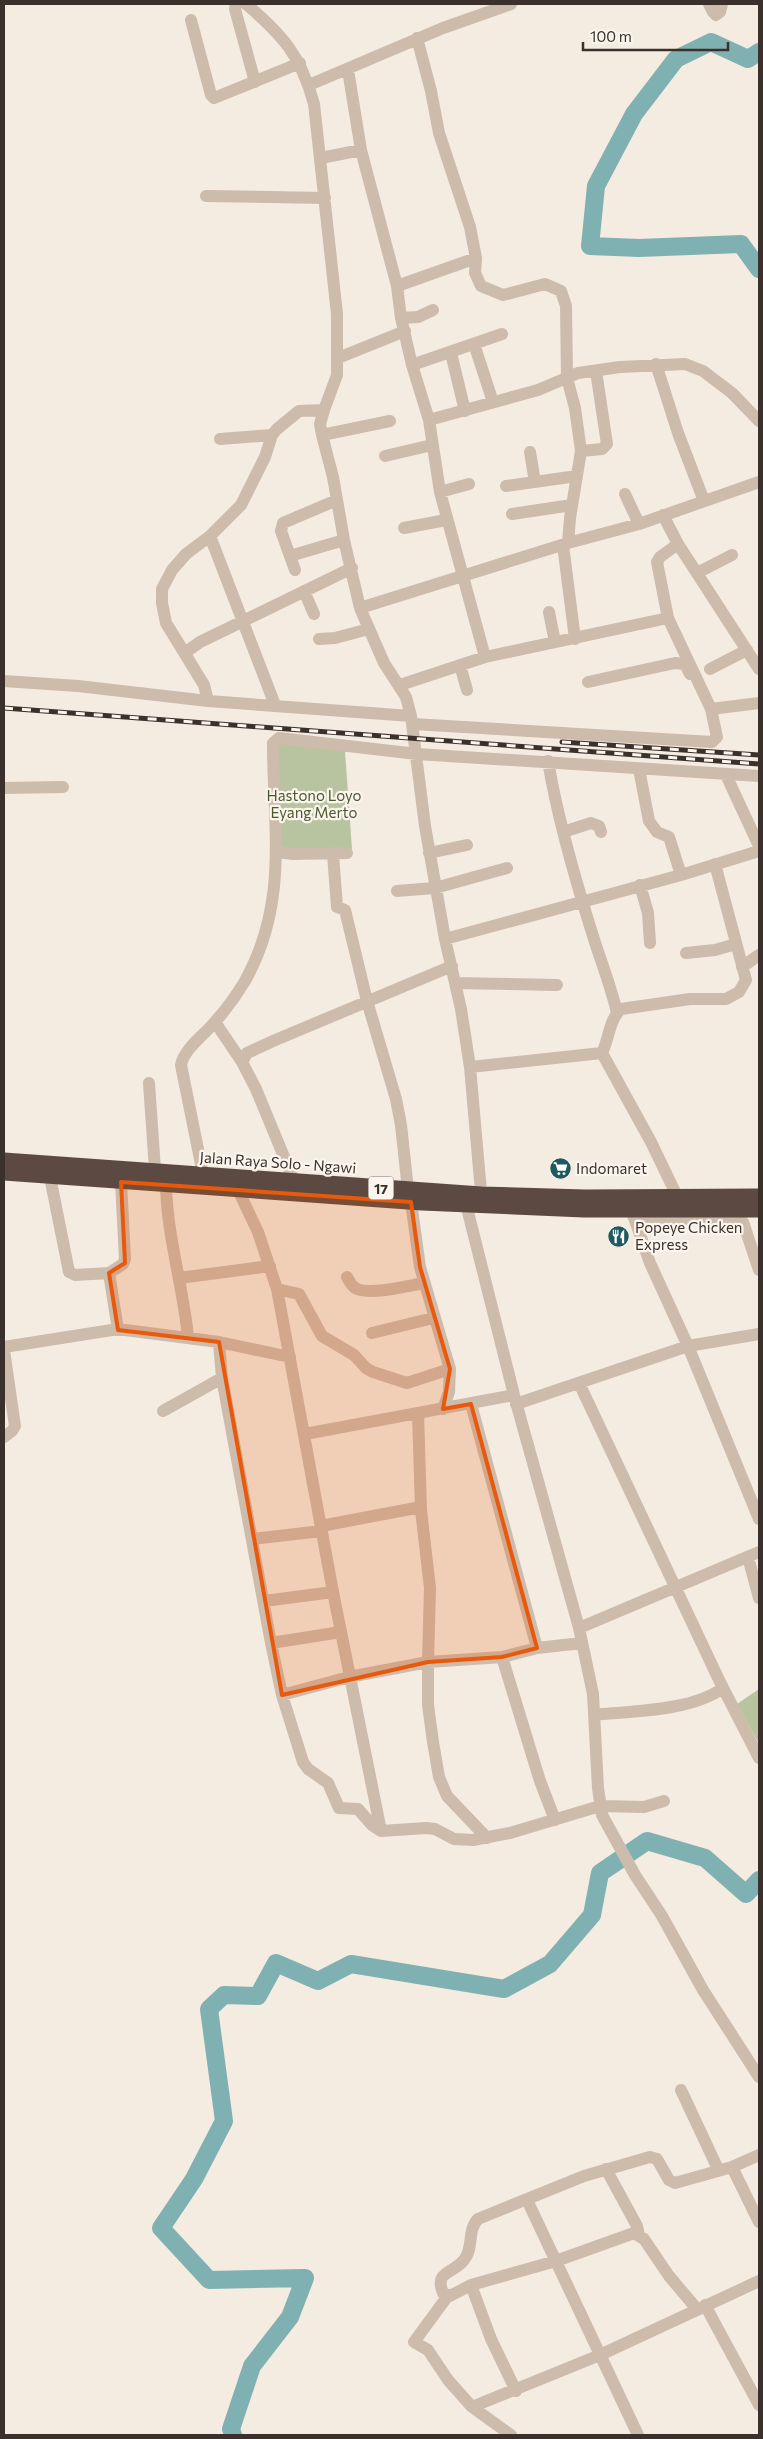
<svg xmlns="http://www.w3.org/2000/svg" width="763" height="2439" font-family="Commissioner,sans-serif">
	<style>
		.green { fill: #b8c4a0 }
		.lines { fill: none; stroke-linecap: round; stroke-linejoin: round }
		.river { stroke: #7fb0b2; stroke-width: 18 }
		.minor { stroke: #cdbbac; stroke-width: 12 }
		.highway { stroke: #5c4a42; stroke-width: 15 }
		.rail-casing { stroke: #3b302b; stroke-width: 5 }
		.rail { stroke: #fbf5ee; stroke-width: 3; stroke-dasharray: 9; stroke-linecap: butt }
		.marked { fill: #e8590c; fill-opacity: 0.2; stroke: #e8590c; stroke-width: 4; stroke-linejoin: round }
		.labels { text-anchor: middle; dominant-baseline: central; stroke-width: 4.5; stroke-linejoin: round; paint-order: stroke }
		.shield { fill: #fbf5ee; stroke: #756b66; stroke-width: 1 }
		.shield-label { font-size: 14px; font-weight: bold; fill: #3b302b }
		.park-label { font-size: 15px; fill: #4a5a2e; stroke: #fbf5ee }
		.street-label { font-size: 15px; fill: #3b302b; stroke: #fbf5ee }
		.poi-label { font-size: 15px; fill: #3b302b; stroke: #fbf5ee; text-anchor: start }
	</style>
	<rect width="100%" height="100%" fill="#f4ebe1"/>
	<path class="green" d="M281,743L345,751L352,849L316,851L280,849L277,747Z
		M759,1689V1744L737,1704Z"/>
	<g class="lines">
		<path class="river" d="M759,52L748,59L711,42L676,59L634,114L596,186L590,246L639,248L741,244L759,269
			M233,2435L231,2429L252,2366L290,2317L305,2278L209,2280L161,2228L194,2179L224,2121L209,2009L224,1995L258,1996L276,1963L318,1981L351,1964L504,1989L550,1964L592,1915L600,1873L647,1841L705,1858L746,1894L759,1880"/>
		<path class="minor" d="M236,4L235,9L255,82
			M246,4C283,35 301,56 314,104L337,314V375L324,410L320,424L322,435L333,477L344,540L360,608L384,663L406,697L411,716L425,826L445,939L461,1009L470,1067L482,1203
			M709,4L713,12L716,15L720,12L722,4
			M191,20L211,95L214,98L300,63
			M417,38L431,91L439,133L470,227L476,258L475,273L481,286L503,295L545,284L561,291L566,306L567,376
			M348,70L361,150L397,286L401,318L412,365L429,420L440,492L485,657
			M309,85L443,28L511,4
			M321,158L361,150
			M206,196L325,198
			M397,286L476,258
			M401,318L418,317L433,310
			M474,344L493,402
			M451,353L465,411
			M338,358L405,331
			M656,364L678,433L704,501
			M412,365L502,334
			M567,378L575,408L581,451L570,518L568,543
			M429,420L538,390L578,373L620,367L685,364L703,371L732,393L759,421
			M322,435L390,421
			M220,439L272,435
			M581,451L602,449L607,444L596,371
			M530,452L535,482
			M385,456L432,445
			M506,486L577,476
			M440,492L469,484
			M625,494L639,524
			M512,514L572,505
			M663,515L678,544L759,669
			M404,528L446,520
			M210,536L275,705
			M563,545L575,639
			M290,556L344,540
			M295,570L281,531L283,523L337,500
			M697,573L732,555
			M304,591L314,614
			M360,608L568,543L639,524L759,482
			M549,612L555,642
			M668,618L657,562L660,557L678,544
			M319,639L335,638L369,629
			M186,652L200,642L352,568
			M460,665L467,690
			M710,669L747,650
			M4,681L78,686L208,701L411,716
			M588,682L675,663L685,664L690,674
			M400,685L485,657L668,618L711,709L717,737L712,742L413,724
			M208,701L204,685L166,623L162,603V589L172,570L186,554L210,536L241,505L265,457L272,435L277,429L299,411L324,410
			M711,709L759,703
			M548,761C558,821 575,879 593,936C601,962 611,986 617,1013
			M639,769L649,821L657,832L669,837L681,875
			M726,775L759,846
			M4,788L63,787
			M563,832L591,823L599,826L601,832
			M278,852L293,854L347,853
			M429,853L467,845
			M333,854L337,907L345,910L367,1001L396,1099L401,1125L408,1190
			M640,885L648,913L650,943
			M397,891L435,888L507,868
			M445,939L681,875L759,851
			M686,953L715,950L736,944
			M742,967L759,955
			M455,983L557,985
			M215,1022L242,1062
			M470,1067L602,1053
			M149,1083L155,1170
			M203,1174L181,1065C184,1049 203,1036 213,1024C225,1011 236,996 245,981C289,902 273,828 273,743L279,738L417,754L759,776
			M50,1177L69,1272L75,1275L109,1273L118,1330
			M294,1181L256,1089L242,1062L247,1053L273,1041L452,966
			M166,1185C167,1236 183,1286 188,1337
			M238,1190L258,1232L277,1289L333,1592L381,1831
			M464,1196L514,1395L579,1628L593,1694L598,1788L602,1815L635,1875L662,1916L703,1990L759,2077
			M677,1196L651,1142L602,1053C609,1039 609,1020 621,1009L690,999H726L739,992L746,980L715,864
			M411,1202L420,1267L450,1369L449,1392L443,1409
			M631,1209L650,1263L688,1346L759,1519
			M633,1216L743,1222L759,1270
			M109,1273L123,1264L125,1259L121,1182
			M347,1277C349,1281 352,1287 357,1289C373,1295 407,1286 424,1283
			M179,1278L270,1266
			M277,1289L299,1294L322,1336L354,1355L366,1368L373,1372L407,1383L450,1369
			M372,1333L433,1318
			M219,1342L222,1378L271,1643L282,1695L303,1762L308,1769L328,1783L339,1808L358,1809L372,1825L381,1831L426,1828L435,1829L454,1839L473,1840L510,1833L600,1806L644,1807L664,1801
			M4,1347L112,1330H125L219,1342L290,1357
			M4,1350L15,1426L12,1431L4,1437
			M579,1383L720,1682L759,1758
			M471,1404L537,1648
			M516,1404L688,1346L759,1334
			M163,1411L222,1378
			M418,1413L421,1510L430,1588L428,1662V1705L433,1742L439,1777L447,1796L487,1838
			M305,1434L514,1395
			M321,1526L421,1507
			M252,1539L322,1531
			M748,1557L759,1598
			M264,1601L333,1592
			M579,1628L759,1552
			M271,1643L341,1632
			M502,1657L540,1781L555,1820
			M282,1695L349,1677L428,1662L502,1657L537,1648L582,1643
			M594,1715C632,1711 692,1711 723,1688
			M681,2090L718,2169
			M732,2167L759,2222
			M606,2169L637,2226L639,2235
			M527,2200L638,2435
			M471,2285L491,2339L516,2391
			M447,2297L414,2342L428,2350L448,2380L472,2407L600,2355L759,2281
			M705,2305L759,2405
			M697,2309L669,2276L644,2239L634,2233L556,2261L471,2285L450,2296L443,2293C434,2271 453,2274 464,2260C474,2248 467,2230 478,2219L584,2176L650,2157L657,2159L669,2180L675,2183L732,2167L759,2155
			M472,2407L511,2435"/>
		<path class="highway" d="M4,1160L481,1194L585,1197L759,1196
			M4,1173L422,1203L584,1210H759"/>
		<defs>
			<path id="rail" d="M4,708L759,764
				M562,742L759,755"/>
		</defs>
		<use href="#rail" class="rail-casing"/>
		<use href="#rail" class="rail"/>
	</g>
	<path class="marked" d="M121,1182L411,1202L420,1267L450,1369L443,1409L471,1404L537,1648L502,1657L428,1662L282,1695L219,1342L118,1330L109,1273L125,1263Z"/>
	<defs>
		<symbol id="supermarket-disc" viewBox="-11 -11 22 22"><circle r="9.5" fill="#1f5a5e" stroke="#fbf5ee"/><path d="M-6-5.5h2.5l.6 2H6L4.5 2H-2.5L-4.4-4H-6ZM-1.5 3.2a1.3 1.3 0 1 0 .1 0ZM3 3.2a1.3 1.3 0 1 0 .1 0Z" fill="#fff"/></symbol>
		<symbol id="restaurant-disc" viewBox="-11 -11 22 22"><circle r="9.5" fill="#1f5a5e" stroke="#fbf5ee"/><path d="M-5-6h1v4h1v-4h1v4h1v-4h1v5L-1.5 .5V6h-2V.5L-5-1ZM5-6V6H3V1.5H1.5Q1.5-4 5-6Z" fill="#fff"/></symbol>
	</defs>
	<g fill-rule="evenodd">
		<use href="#supermarket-disc" x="548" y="1156" width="25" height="25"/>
		<use href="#restaurant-disc" x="606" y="1224" width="25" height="25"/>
	</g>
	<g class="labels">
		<rect class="shield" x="368.5" y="1176.5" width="25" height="23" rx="4"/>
		<g class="shield-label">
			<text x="381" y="1188">17</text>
		</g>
		<g class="park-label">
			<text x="314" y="795">Hastono Loyo<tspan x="314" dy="17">Eyang Merto</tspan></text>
		</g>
		<g class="street-label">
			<text transform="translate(278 1162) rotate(4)">Jalan Raya Solo - Ngawi</text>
		</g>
		<g class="poi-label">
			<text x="576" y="1168">Indomaret</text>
			<text x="635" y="1227">Popeye Chicken<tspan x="635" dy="17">Express</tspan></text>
		</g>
	</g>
	<rect width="763" height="2439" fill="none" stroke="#3b302b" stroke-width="10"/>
	<path d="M583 42v8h145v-8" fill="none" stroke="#3b302b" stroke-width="2.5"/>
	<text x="590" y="42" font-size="15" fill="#3b302b" stroke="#fbf5ee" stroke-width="4" paint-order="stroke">100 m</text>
</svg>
